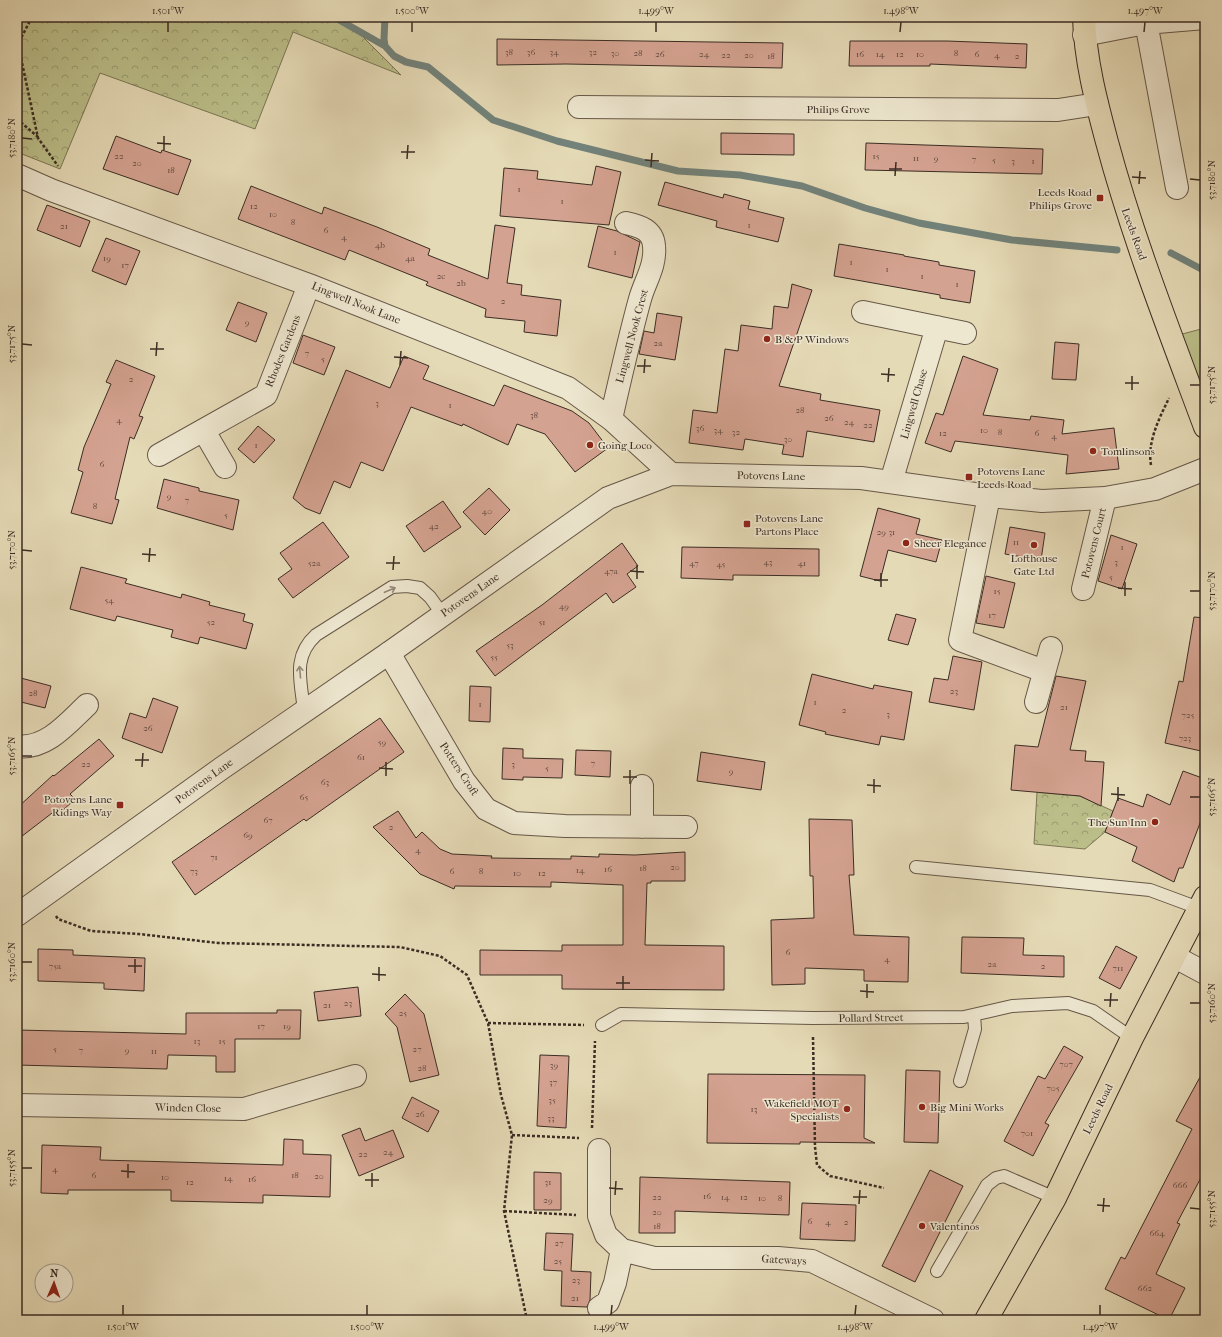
<svg xmlns="http://www.w3.org/2000/svg" width="1222" height="1337" font-family="'IM FELL French Canon',serif">
	<style>
		.grass { fill: #bbbe89; stroke: #7c7656 }
		.park { fill: url(#park-crowns); stroke: #7c7656 }
		.lines { fill: none; stroke-linecap: round; stroke-linejoin: round }
		.stream { stroke: #72827a; stroke-width: 7 }
		.building { fill: #d4a290; stroke: #3c2d24 }
		.service-casing { stroke: #665848; stroke-width: 14 }
		.minor-casing { stroke: #665848; stroke-width: 24 }
		.tertiary-casing { stroke: #665848; stroke-width: 24 }
		.primary-casing { stroke: #3c2d24; stroke-width: 24 }
		.path { stroke: #3c2d24; stroke-width: 2.5; stroke-dasharray: 3 2; stroke-linecap: butt }
		.service { stroke: #eee7d0; stroke-width: 12 }
		.minor { stroke: #eee7d0; stroke-width: 22 }
		.tertiary { stroke: #eee7d0; stroke-width: 22 }
		.primary { stroke: #e5dab6; stroke-width: 22 }
		.oneway { stroke: #958a7a }
		.ticks { fill: none; stroke: #3c2d24; stroke-width: 1.5 }
		.poi-dot { fill: #8f2418; stroke: #eee7d0; stroke-width: 1.5 }
		.labels { text-anchor: middle; dominant-baseline: central; stroke-width: 3; stroke-linejoin: round; paint-order: stroke }
		.number-label { font-size: 9px; fill: #624a3f }
		.street-label { font-size: 11px; fill: #3c2d24; stroke: #eee7d0 }
		.poi-label { font-size: 11px; fill: #3c2d24; stroke: #eee7d0; text-anchor: start }
		.neatline { fill: none; stroke: #3c2d24; stroke-width: 1.5 }
		.ticks-label { font-size: 10px; text-anchor: middle; fill: #3c2d24 }
	</style>
	<defs>
		<pattern id="park-crowns" width="20" height="18" patternUnits="userSpaceOnUse"><rect width="20" height="18" fill="#bbbe89"/><path d="M2 6a3 3 0 1 1 6 0M12 15a3 3 0 1 1 6 0" fill="none" stroke="#999b70"/></pattern>
	</defs>
	<rect width="100%" height="100%" fill="#e5dab6"/>
	<filter id="stains"><feTurbulence type="fractalNoise" baseFrequency=".005" numOctaves="4"/><feColorMatrix values="0 0 0 0 .2 0 0 0 0 .09 0 0 0 0 .02 0 0 0 .5 -.17"/></filter>
	<radialGradient id="worn" r=".72"><stop offset=".6" stop-color="#630" stop-opacity="0"/><stop offset="1" stop-color="#630" stop-opacity=".3"/></radialGradient>
	<path class="grass" d="M1205,328V427L1171,337Z"/>
	<path class="park" d="M17,17H343L401,75L293,32L255,129L100,73L60,169L17,152Z
		M1037,792L1080,796L1113,811L1105,832L1085,849L1034,844Z"/>
	<g class="lines">
		<path class="stream" d="M334,17L385,46
			M385,17L384,39L385,46L394,56L406,62L428,67L493,120L557,141L678,171L740,175L802,186L865,208L919,223L1012,240L1117,250
			M1171,253L1205,271"/>
	</g>
	<path class="building" d="M497,39L783,43L782,68L566,64L497,65Z
		M850,41H947L1027,44L1026,68L930,64V66H849Z
		M721,133L794,134V155L721,154Z
		M116,136L161,153L162,150L191,160L178,195L103,169Z
		M866,143L1043,149L1042,174L865,170Z
		M596,166L621,172L609,225L500,216L504,168L538,171L537,179L592,185Z
		M665,182L723,198L724,194L750,201L748,209L784,218L778,242L716,227L717,221L658,205Z
		M251,186L322,214L324,207L377,227L430,249L428,255L488,279L495,225L515,228L507,283L522,285L521,295L561,300L557,336L524,332L525,321L485,317L486,309L426,285L428,282L349,250L345,260L238,219Z
		M47,205L90,221L80,247L37,230Z
		M598,226L617,231L640,242L632,278L588,267Z
		M106,238L140,251L126,285L92,271Z
		M839,244L904,255V256L939,262V265L975,271L970,303L940,298V295L834,276Z
		M792,284L812,290L779,386L821,394L820,400L880,410L874,442L807,431L803,457L782,454L784,445L745,439L743,450L689,443L693,410L717,413L725,349L738,351L741,325L772,329L774,306L788,308Z
		M238,302L267,313L256,342L226,330Z
		M657,313L682,317L675,360L639,354L644,331L654,333Z
		M303,335L335,347L324,375L293,363Z
		M1055,342L1079,344L1076,380L1052,379Z
		M404,356L429,366L423,379L494,406L504,385L572,411L589,423L608,448L575,472L545,434L517,424L508,445L463,424L462,426L411,407L383,471L361,462L350,488L334,481L320,514L305,508L293,498L346,370L390,388Z
		M963,356L998,369L983,415L1030,420L1031,416L1064,420L1062,434L1114,428L1119,469L1066,474L1068,455L955,441L951,452L925,443L936,413L943,415Z
		M116,360L155,376L139,416L143,417L134,439L130,437L115,499L119,500L112,524L71,513L83,472L78,470L84,447L111,384L106,382Z
		M258,426L275,440L254,463L238,449Z
		M164,479L199,488V491L239,500L233,530L157,508Z
		M489,488L510,510L485,535L463,512Z
		M443,501L461,527L424,552L406,526Z
		M878,508L920,519L916,534L942,540L936,562L888,550L880,581L860,576Z
		M323,522L349,557L293,598L278,579L292,569L280,553Z
		M1010,527L1045,533L1041,560L1005,554Z
		M1111,535L1137,544L1122,589L1098,581Z
		M622,543L638,566L627,574L636,587L613,603L606,593L495,676L476,651L542,605Z
		M682,547L819,549V576L733,575V580L681,578Z
		M81,567L127,579L125,583L181,598L182,594L210,602L209,605L245,614L243,621L253,624L246,649L200,637L198,644L171,637L173,630L117,616L115,621L70,609Z
		M986,576L1015,583L1004,628L976,623Z
		M896,614L916,619L908,645L888,640Z
		M1194,617L1205,618V734L1201,751L1165,743L1179,681L1183,682Z
		M953,656L982,662L974,710L929,702L934,678L948,680Z
		M812,674L873,689L874,685L912,692L904,740L881,736L879,745L825,734L826,732L799,725Z
		M1056,676L1086,681L1070,750L1086,751L1085,761L1104,762L1101,806L1080,796L1011,790L1015,745L1038,747Z
		M17,677L51,686L45,708L17,701Z
		M470,686L491,687L490,722L469,721Z
		M153,698L178,707L162,753L122,738L130,713L146,718Z
		M380,718L404,752L306,821L304,819L195,895L172,862Z
		M99,739L114,756L70,794L75,799L60,813L56,810L17,840V808L53,775L54,776Z
		M503,748L523,749V758L563,759L562,778L523,777V780L502,779Z
		M576,750L611,751L610,777L575,775Z
		M701,752L765,762L761,790L697,781Z
		M1183,771L1205,779V810L1183,868H1179L1174,882L1132,861L1137,847L1105,832L1118,798L1143,807L1147,794L1170,805Z
		M398,811L416,838L422,832L440,849L452,854L492,856L491,858L571,859V856L599,857V854L635,855L685,852V881H651V883H647L645,945L724,946V990L562,989V975H480V950L562,951V945H623V885L551,882V887L455,886L454,889L420,874L373,827Z
		M809,819L852,820L854,875H849L854,935L909,937L908,982L864,981V970L805,968V984L772,985L771,920L814,918L813,876H810Z
		M962,937L1024,938L1023,955L1064,956V977L961,973Z
		M1116,946L1137,957L1120,989L1099,978Z
		M38,949L73,950V955L145,958L144,991L104,989V983L38,981Z
		M358,987L361,1016L318,1021L314,992Z
		M405,994L424,1014L439,1075L410,1082L397,1027L385,1014Z
		M277,1010H301L300,1039H235V1072H216V1056L168,1055L167,1069L17,1065V1030L186,1034V1013H277Z
		M1064,1046L1083,1057L1045,1123L1049,1125L1033,1156L1004,1141L1038,1076L1045,1079Z
		M540,1055L569,1056L566,1128L537,1126Z
		M1205,1068V1170L1177,1223L1180,1224L1156,1274L1185,1288L1169,1320L1105,1289L1121,1257L1125,1259L1192,1129L1176,1121Z
		M906,1070L940,1071L938,1143L904,1142Z
		M708,1074L865,1075L864,1138L875,1143L800,1142V1144L707,1143Z
		M412,1097L439,1111L428,1132L402,1118Z
		M360,1128L365,1141L393,1130L404,1157L359,1176L342,1135Z
		M284,1139L303,1140V1154L331,1155L330,1197L263,1195V1203L171,1201V1190H68V1194L41,1193L42,1145L101,1147L100,1160L283,1165Z
		M930,1170L963,1186L915,1282L882,1266Z
		M534,1172L561,1173V1210H534Z
		M640,1177L790,1182L789,1215L675,1211V1233H639Z
		M802,1203L856,1205L855,1241L800,1239Z
		M546,1233L573,1234L571,1271L591,1272L590,1300L587,1307L561,1306L562,1271L544,1270Z"/>
	<g class="lines">
		<defs>
			<path id="service" d="M304,711C301,681 292,657 316,635L392,587L407,586L420,588L430,597L443,615
				M916,867L1150,890L1204,910
				M602,1025L621,1014L813,1018L964,1017L1012,1006L1068,1003L1093,1011L1132,1038
				M960,1081L975,1029L974,1015
				M937,1271L987,1185L996,1178L1004,1176L1055,1198"/>
			<path id="minor" d="M1145,17L1177,188
				M1084,35L1145,23L1205,18
				M579,107L1058,110L1097,104
				M17,175L51,190L309,285L568,388L611,419L671,474
				M863,312L965,333
				M611,419C620,379 629,339 640,299C645,281 656,266 654,246C653,230 640,226 626,223
				M204,431L225,467
				M159,455L266,395L309,285
				M891,482L937,327
				M989,496L960,640L1044,671
				M1083,589L1105,498
				M389,653L464,781L486,809L514,823L565,826L686,827
				M1036,702L1051,648
				M17,746C46,750 68,723 87,705
				M642,827V786
				M1175,957L1205,973
				M17,1105L244,1109L355,1076
				M599,1150V1216L606,1235L622,1250L654,1258H778L812,1261L933,1320
				M599,1308L608,1302L615,1283L622,1250"/>
			<path id="tertiary" d="M17,915L222,768L389,653L608,498L671,474L861,478L989,496L1042,501L1105,498L1155,489L1205,469"/>
			<path id="primary" d="M1084,17C1085,59 1096,101 1107,142C1133,239 1170,333 1205,427
				M986,1320L1055,1198L1132,1038L1205,897"/>
		</defs>
		<use href="#service" class="service-casing"/>
		<use href="#minor" class="minor-casing"/>
		<use href="#tertiary" class="tertiary-casing"/>
		<use href="#primary" class="primary-casing"/>
		<path class="path" d="M32,17L18,44L38,138L58,166
			M17,119L38,137
			M1151,465C1147,442 1159,419 1169,398
			M56,916L58,919L91,931L139,934L218,943L400,947L440,956L467,975L488,1023L501,1095L512,1135L504,1211L527,1320
			M488,1023L584,1025
			M813,1037L815,1147L817,1165L830,1176L884,1188
			M592,1128L595,1041
			M512,1135L579,1138
			M504,1211L576,1215"/>
		<use href="#service" class="service"/>
		<use href="#minor" class="minor"/>
		<use href="#tertiary" class="tertiary"/>
		<use href="#primary" class="primary"/>
	</g>
	<defs><path id="oneway-shaft" d="M-6 0H5M1.5-3L5.5 0L1.5 3" fill="none" stroke-width="1.6" stroke-linecap="round" stroke-linejoin="round"/></defs>
	<g class="oneway">
		<use href="#oneway-shaft" transform="translate(390 590) rotate(-23)"/>
		<use href="#oneway-shaft" transform="translate(300 672) rotate(-95)"/>
	</g>
	<path class="ticks" d="M168,32V22M412,32V22M656,32V22M900,32L901,22M1144,32L1145,22M22,138L32,139M157,143L171,144M164,150V136M401,152H415M407,159L408,145M645,160L659,161M651,167L652,153M889,169H902M895,176L896,162M1132,177L1146,178M1190,179L1200,180M1139,184L1140,171M22,344L32,345M150,349H164M156,356L157,342M394,357L408,358M400,365L401,351M637,366H651M644,373L645,359M881,374L895,375M888,382L889,368M1125,383H1139M1190,385H1200M1132,390V376M22,550L32,551M142,554L156,555M149,562L150,548M386,563H400M393,570L394,556M630,571L644,572M637,579V565M874,580H888M881,587V573M1118,588L1132,589M1190,591H1200M1125,596V582M22,756H32M135,760H149M142,767L143,753M379,768L393,769M386,776V762M623,777H637M630,784V770M867,785L881,786M874,793V779M1111,794L1125,795M1190,797H1200M1118,801V787M22,962H32M128,966H142M135,973V959M372,974L386,975M379,981V967M616,983H630M623,990V976M860,991L874,992M867,998V984M1104,1000H1118M1190,1003H1200M1110,1007L1111,993M22,1168H32M121,1171L135,1172M128,1178V1164M365,1180H379M372,1187V1173M609,1188L623,1189M615,1195L616,1181M853,1197H867M859,1204L860,1190M1097,1205L1110,1206M1190,1208L1200,1209M1103,1212L1104,1198M123,1315V1305M367,1315V1305M611,1315L612,1305M855,1315L856,1305M1100,1315V1305"/>
	<g class="poi-dot">
		<rect x="1096" y="194" width="8" height="8" rx="2"/>
		<circle cx="767" cy="339" r="4"/>
		<circle cx="590" cy="445" r="4"/>
		<circle cx="1093" cy="451" r="4"/>
		<rect x="965" y="473" width="8" height="8" rx="2"/>
		<rect x="743" y="520" width="8" height="8" rx="2"/>
		<circle cx="906" cy="543" r="4"/>
		<circle cx="1034" cy="545" r="4"/>
		<rect x="116" y="801" width="8" height="8" rx="2"/>
		<circle cx="1155" cy="822" r="4"/>
		<circle cx="922" cy="1107" r="4"/>
		<circle cx="847" cy="1109" r="4"/>
		<circle cx="922" cy="1226" r="4"/>
	</g>
	<g class="labels">
		<g class="number-label">
			<text x="509" y="52">38</text>
			<text x="531" y="52">36</text>
			<text x="554" y="52">34</text>
			<text x="593" y="52">32</text>
			<text x="615" y="53">30</text>
			<text x="638" y="53">28</text>
			<text x="956" y="53">8</text>
			<text x="660" y="54">26</text>
			<text x="704" y="54">24</text>
			<text x="860" y="54">16</text>
			<text x="880" y="54">14</text>
			<text x="900" y="54">12</text>
			<text x="920" y="54">10</text>
			<text x="977" y="54">6</text>
			<text x="726" y="55">22</text>
			<text x="749" y="55">20</text>
			<text x="997" y="55">4</text>
			<text x="771" y="56">18</text>
			<text x="1017" y="56">2</text>
			<text x="119" y="156">22</text>
			<text x="876" y="156">15</text>
			<text x="916" y="158">11</text>
			<text x="936" y="158">9</text>
			<text x="974" y="159">7</text>
			<text x="994" y="160">5</text>
			<text x="1013" y="161">3</text>
			<text x="1033" y="161">1</text>
			<text x="137" y="163">20</text>
			<text x="171" y="170">18</text>
			<text x="519" y="189">1</text>
			<text x="562" y="201">1</text>
			<text x="254" y="206">12</text>
			<text x="273" y="214">10</text>
			<text x="293" y="222">8</text>
			<text x="749" y="225">1</text>
			<text x="64" y="226">21</text>
			<text x="326" y="230">6</text>
			<text x="344" y="237">4</text>
			<text x="380" y="245">4b</text>
			<text x="615" y="252">1</text>
			<text x="107" y="258">19</text>
			<text x="410" y="258">4a</text>
			<text x="851" y="262">1</text>
			<text x="125" y="265">17</text>
			<text x="887" y="269">1</text>
			<text x="441" y="276">2c</text>
			<text x="922" y="276">1</text>
			<text x="461" y="283">2b</text>
			<text x="957" y="284">1</text>
			<text x="503" y="301">2</text>
			<text x="247" y="322">9</text>
			<text x="658" y="343">2a</text>
			<text x="307" y="353">7</text>
			<text x="323" y="359">5</text>
			<text x="131" y="379">2</text>
			<text x="377" y="403">3</text>
			<text x="450" y="405">1</text>
			<text x="800" y="410">28</text>
			<text x="534" y="415">38</text>
			<text x="829" y="418">26</text>
			<text x="119" y="420">4</text>
			<text x="849" y="422">24</text>
			<text x="868" y="425">22</text>
			<text x="700" y="428">36</text>
			<text x="718" y="430">34</text>
			<text x="984" y="430">10</text>
			<text x="736" y="432">32</text>
			<text x="1000" y="432">8</text>
			<text x="943" y="433">12</text>
			<text x="1037" y="433">6</text>
			<text x="1054" y="436">4</text>
			<text x="788" y="439">30</text>
			<text x="256" y="445">1</text>
			<text x="102" y="464">6</text>
			<text x="169" y="496">9</text>
			<text x="187" y="500">7</text>
			<text x="95" y="506">8</text>
			<text x="487" y="511">40</text>
			<text x="226" y="515">5</text>
			<text x="434" y="526">42</text>
			<text x="886" y="532">29-31</text>
			<text x="1016" y="542">11</text>
			<text x="1122" y="547">1</text>
			<text x="768" y="562">43</text>
			<text x="1116" y="562">3</text>
			<text x="314" y="563">52a</text>
			<text x="694" y="563">47</text>
			<text x="802" y="563">41</text>
			<text x="721" y="564">45</text>
			<text x="611" y="571">47a</text>
			<text x="1111" y="577">5</text>
			<text x="997" y="591">15</text>
			<text x="109" y="600">54</text>
			<text x="564" y="606">49</text>
			<text x="992" y="615">17</text>
			<text x="211" y="622">52</text>
			<text x="542" y="622">51</text>
			<text x="510" y="645">53</text>
			<text x="494" y="657">55</text>
			<text x="954" y="691">23</text>
			<text x="33" y="693">28</text>
			<text x="815" y="702">1</text>
			<text x="480" y="704">1</text>
			<text x="1064" y="707">21</text>
			<text x="844" y="710">2</text>
			<text x="888" y="714">3</text>
			<text x="1188" y="715">725</text>
			<text x="148" y="728">26</text>
			<text x="1185" y="738">723</text>
			<text x="382" y="742">59</text>
			<text x="361" y="757">61</text>
			<text x="593" y="763">7</text>
			<text x="86" y="764">22</text>
			<text x="513" y="764">3</text>
			<text x="547" y="768">5</text>
			<text x="731" y="771">9</text>
			<text x="325" y="782">63</text>
			<text x="304" y="797">65</text>
			<text x="268" y="820">67</text>
			<text x="391" y="827">2</text>
			<text x="248" y="835">69</text>
			<text x="418" y="850">4</text>
			<text x="214" y="857">71</text>
			<text x="675" y="867">20</text>
			<text x="643" y="868">18</text>
			<text x="608" y="869">16</text>
			<text x="580" y="870">14</text>
			<text x="194" y="871">73</text>
			<text x="452" y="871">6</text>
			<text x="481" y="871">8</text>
			<text x="517" y="873">10</text>
			<text x="542" y="873">12</text>
			<text x="788" y="952">6</text>
			<text x="887" y="959">4</text>
			<text x="992" y="964">2a</text>
			<text x="55" y="966">75a</text>
			<text x="1043" y="966">2</text>
			<text x="1118" y="968">711</text>
			<text x="348" y="1003">23</text>
			<text x="327" y="1005">21</text>
			<text x="403" y="1013">25</text>
			<text x="261" y="1026">17</text>
			<text x="287" y="1026">19</text>
			<text x="197" y="1041">13</text>
			<text x="222" y="1041">15</text>
			<text x="55" y="1049">5</text>
			<text x="417" y="1049">27</text>
			<text x="81" y="1050">7</text>
			<text x="127" y="1050">9</text>
			<text x="154" y="1051">11</text>
			<text x="1066" y="1064">707</text>
			<text x="554" y="1065">39</text>
			<text x="422" y="1068">28</text>
			<text x="553" y="1082">37</text>
			<text x="1053" y="1088">705</text>
			<text x="552" y="1100">35</text>
			<text x="754" y="1109">13</text>
			<text x="420" y="1114">26</text>
			<text x="551" y="1118">33</text>
			<text x="1027" y="1133">701</text>
			<text x="388" y="1152">24</text>
			<text x="363" y="1154">22</text>
			<text x="55" y="1169">4</text>
			<text x="94" y="1175">6</text>
			<text x="295" y="1175">18</text>
			<text x="319" y="1176">20</text>
			<text x="165" y="1177">10</text>
			<text x="228" y="1178">14</text>
			<text x="252" y="1179">16</text>
			<text x="190" y="1182">12</text>
			<text x="548" y="1182">31</text>
			<text x="1180" y="1185">666</text>
			<text x="707" y="1196">16</text>
			<text x="657" y="1197">22</text>
			<text x="725" y="1197">14</text>
			<text x="744" y="1197">12</text>
			<text x="762" y="1198">10</text>
			<text x="780" y="1198">8</text>
			<text x="548" y="1200">29</text>
			<text x="657" y="1212">20</text>
			<text x="810" y="1221">6</text>
			<text x="828" y="1222">4</text>
			<text x="846" y="1222">2</text>
			<text x="657" y="1226">18</text>
			<text x="1157" y="1233">664</text>
			<text x="559" y="1243">27</text>
			<text x="558" y="1261">25</text>
			<text x="576" y="1280">23</text>
			<text x="1145" y="1288">662</text>
			<text x="575" y="1298">21</text>
		</g>
		<g class="street-label">
			<text x="838" y="109">Philips Grove</text>
			<text transform="translate(1134 234) rotate(70)">Leeds Road</text>
			<text transform="translate(356 303) rotate(22)">Lingwell Nook Lane</text>
			<text transform="translate(632 336) rotate(-75)">Lingwell Nook Crest</text>
			<text transform="translate(283 351) rotate(-68)">Rhodes Gardens</text>
			<text transform="translate(914 404) rotate(-74)">Lingwell Chase</text>
			<text transform="translate(771 476) rotate(1)">Potovens Lane</text>
			<text transform="translate(1094 543) rotate(-76)">Potovens Court</text>
			<text transform="translate(470 595) rotate(-35)">Potovens Lane</text>
			<text transform="translate(459 769) rotate(57)">Potters Croft</text>
			<text transform="translate(204 781) rotate(-36)">Potovens Lane</text>
			<text transform="translate(871 1018) rotate(-1)">Pollard Street</text>
			<text transform="translate(188 1108) rotate(1)">Winden Close</text>
			<text transform="translate(1098 1109) rotate(-64)">Leeds Road</text>
			<text transform="translate(784 1260) rotate(3)">Gateways</text>
		</g>
		<g class="poi-label">
			<text x="1092" y="192" text-anchor="end">Leeds Road<tspan x="1092" dy="13">Philips Grove</tspan></text>
			<text x="775" y="339">B &amp; P Windows</text>
			<text x="598" y="445">Going Loco</text>
			<text x="1101" y="451">Tomlinsons</text>
			<text x="977" y="471">Potovens Lane<tspan x="977" dy="13">Leeds Road</tspan></text>
			<text x="755" y="518">Potovens Lane<tspan x="755" dy="13">Partons Place</tspan></text>
			<text x="914" y="543">Sheer Elegance</text>
			<text x="1034" y="558" text-anchor="middle">Lofthouse<tspan x="1034" dy="13">Gate Ltd</tspan></text>
			<text x="112" y="799" text-anchor="end">Potovens Lane<tspan x="112" dy="13">Ridings Way</tspan></text>
			<text x="1147" y="822" text-anchor="end">The Sun Inn</text>
			<text x="839" y="1103" text-anchor="end">Wakefield MOT<tspan x="839" dy="13">Specialists</tspan></text>
			<text x="930" y="1107">Big Mini Works</text>
			<text x="930" y="1226">Valentinos</text>
		</g>
	</g>
	<rect width="1222" height="1337" fill="none" stroke="#e5dab6" stroke-width="44"/>
	<g transform="translate(54 1283) rotate(2)"><circle r="19" fill="#eee7d0" stroke="#a79d8b"/>
	<path d="M0-3L7 15L0 10L-7 15Z" fill="#8f2418"/>
	<text y="-6" font-size="11" font-weight="bold" text-anchor="middle" fill="#3c2d24">N</text>
	</g>
	<rect x="22" y="22" width="1178" height="1293" class="neatline"/>
	<g class="ticks-label">
		<text x="168" y="14">1.501°W</text>
		<text x="412" y="14">1.500°W</text>
		<text x="656" y="14">1.499°W</text>
		<text x="901" y="14">1.498°W</text>
		<text x="1145" y="14">1.497°W</text>
		<text transform="translate(11 138) rotate(-90)" y="4">53.7180°N</text>
		<text transform="translate(1211 180) rotate(-90)" y="4">53.7180°N</text>
		<text transform="translate(11 344) rotate(-90)" y="4">53.7175°N</text>
		<text transform="translate(1211 385) rotate(-90)" y="4">53.7175°N</text>
		<text transform="translate(11 550) rotate(-90)" y="4">53.7170°N</text>
		<text transform="translate(1211 591) rotate(-90)" y="4">53.7170°N</text>
		<text transform="translate(11 756) rotate(-90)" y="4">53.7165°N</text>
		<text transform="translate(1211 797) rotate(-90)" y="4">53.7165°N</text>
		<text transform="translate(11 962) rotate(-90)" y="4">53.7160°N</text>
		<text transform="translate(1211 1003) rotate(-90)" y="4">53.7160°N</text>
		<text transform="translate(11 1168) rotate(-90)" y="4">53.7155°N</text>
		<text transform="translate(1211 1209) rotate(-90)" y="4">53.7155°N</text>
		<text x="123" y="1330">1.501°W</text>
		<text x="367" y="1330">1.500°W</text>
		<text x="611" y="1330">1.499°W</text>
		<text x="855" y="1330">1.498°W</text>
		<text x="1100" y="1330">1.497°W</text>
	</g>
	<rect width="100%" height="100%" filter="url(#stains)"/>
	<rect width="100%" height="100%" fill="url(#worn)"/>
</svg>
